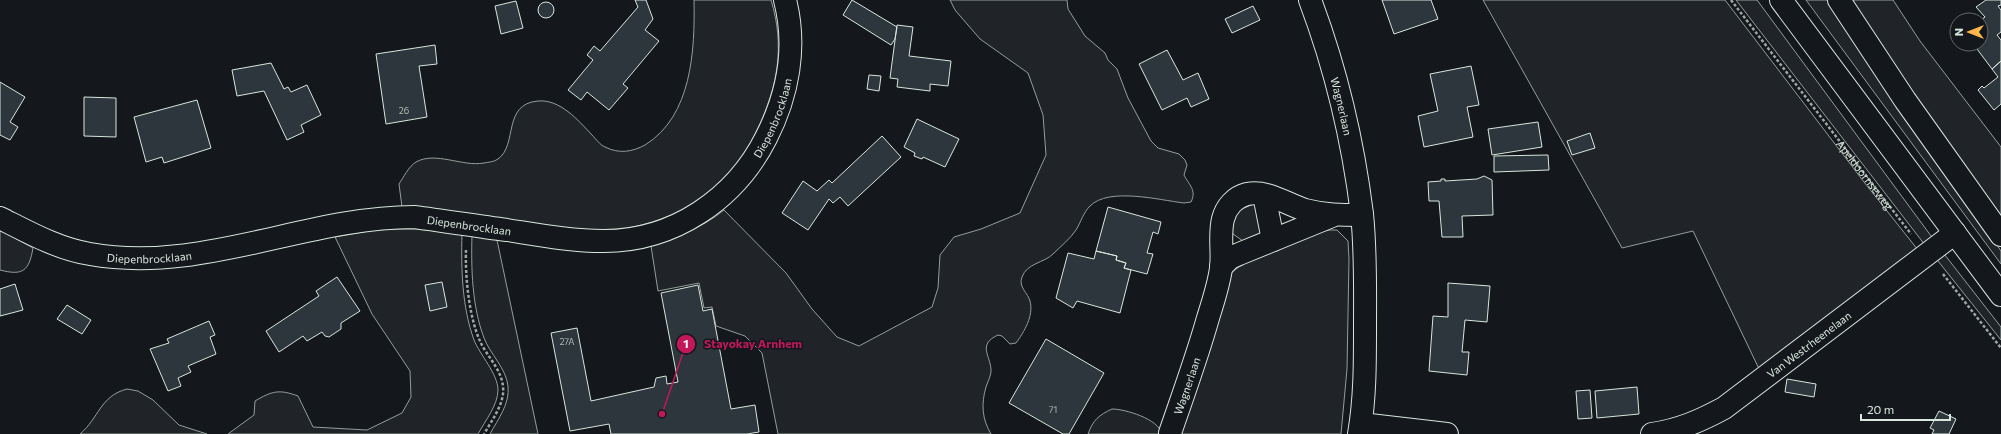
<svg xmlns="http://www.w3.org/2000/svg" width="2001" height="434" font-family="Commissioner,sans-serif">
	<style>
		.green { fill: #202428; stroke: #939e99 }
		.building { fill: #2c363c; stroke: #d8e6dc }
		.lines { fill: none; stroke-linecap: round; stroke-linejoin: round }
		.street-casing { stroke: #d8e6dc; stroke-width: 24 }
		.primary-casing { stroke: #d8e6dc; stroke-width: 24 }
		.path { stroke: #9da8a2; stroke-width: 2.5; stroke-dasharray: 3 2; stroke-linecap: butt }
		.street { stroke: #14181c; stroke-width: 22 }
		.primary { stroke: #14181c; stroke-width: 22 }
		.labels { text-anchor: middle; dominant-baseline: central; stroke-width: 3; stroke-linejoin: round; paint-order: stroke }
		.number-label { font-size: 9px; fill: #adbab4 }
		.street-label { font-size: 11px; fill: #d8e6dc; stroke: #14181c }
		.leader { fill: none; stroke: #c2185b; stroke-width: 1.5 }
		.callout-dot { fill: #c2185b; stroke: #14181c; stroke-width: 1.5 }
		.mark-label { font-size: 12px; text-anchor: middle; font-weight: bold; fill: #fff }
		.callout-label { font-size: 12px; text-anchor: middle; font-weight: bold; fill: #c2185b; stroke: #14181c; stroke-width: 3; stroke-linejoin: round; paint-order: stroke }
	</style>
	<rect width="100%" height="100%" fill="#14181c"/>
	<path class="green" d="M694,0H771C785,46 778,85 758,128C733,181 698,210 642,225C629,228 616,231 603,231C573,231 543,226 513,222C476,217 439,212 402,207L399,184C403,178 409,166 416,162C436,151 462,167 484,163C489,162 494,162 498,159C518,145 502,104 538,101C560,99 578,120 592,135C596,139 600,145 605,147C619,154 632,152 645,145C692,116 695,50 694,0Z
		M950,0H1067L1068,9L1085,36L1105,53L1108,60L1117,69L1128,98L1151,141L1158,148L1179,154L1185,160L1187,165L1184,175C1189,185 1197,190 1191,202L1184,203C1159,200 1109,187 1090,206C1083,213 1081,222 1076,230C1070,239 1061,246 1053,254C1044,263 1027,263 1022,277C1018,287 1028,293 1030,301C1034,316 1024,332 1016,343L1010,344L1002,336L998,335C976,345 992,357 991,372C990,378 988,381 986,387C981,404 982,419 991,434H778L762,353L745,336L716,326L712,307L704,308L699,283L658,291L651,246C678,236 702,228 724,210L786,273L812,309L837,337L859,346L932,307L938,288L940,255L954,237L981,229L1020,213L1046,155L1043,115L1028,73L980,39L955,10Z
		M1483,0H1725L1864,182L1918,250L1761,373L1693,231L1622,248Z
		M1736,0H1757L1934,240L1925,245Z
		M1806,0H1827L1849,34L2001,251V264Z
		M1851,0H1893L1920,41L2001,147V218L1913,93Z
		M1256,203L1264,233L1243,241L1233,234L1230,226L1237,211Z
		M396,229H417L462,234C461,269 462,307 474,340C480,355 498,374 498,390C498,405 485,421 478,434H228L254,415L255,401C272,391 279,389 298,396L313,427L367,430L402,413L411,397L410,371L372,314L335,237L375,230Z
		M0,230L33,248C29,271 23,276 0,270Z
		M1330,230H1337L1348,241L1349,259L1347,369L1341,434H1178L1231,273C1250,256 1305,234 1330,230Z
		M472,235L497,240L538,434H490C498,419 510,404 508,386C506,368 490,354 484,338C472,306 471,269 472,235Z
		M1941,250L2001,327V340L1934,256Z
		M127,389L138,391L153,400L179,425L207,434H80C99,418 100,396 127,389Z
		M1112,409C1125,409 1159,419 1162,434H1088C1093,420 1099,415 1112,409Z"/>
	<path class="building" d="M635,0H646L653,19L645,30L659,41L623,84L628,88L609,110L587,92L581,100L568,90L593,60L587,55L594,46L600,51L638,7Z
		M852,0L897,27L895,39L891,45L843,15Z
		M1382,0H1431L1438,19L1394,34Z
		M1986,0H2001V5L1998,6L2001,10V32L1997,35L2001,40V61L1992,69L1974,45L1971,47L1969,44H1981V20L1985,17L1976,7Z
		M516,1L523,28L501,34L495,6Z
		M538 10a8 8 0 1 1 16 0a8 8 0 1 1-16 0Z
		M1253,6L1260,20L1232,33L1225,19Z
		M897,25L913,27L909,56L951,61L948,86L930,84V91L897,87L898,79L890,78Z
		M435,45L437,64L419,66L427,117L386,124L376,54Z
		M1167,50L1183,80L1198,73L1209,99L1191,107L1187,98L1162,110L1139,64Z
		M2001,61V104L1994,110L1978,90L1982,86L1984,88L1998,77L1992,69Z
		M271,63L284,89L288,87L291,92L307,85L321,115L301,125L304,132L287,140L264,91L237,96L232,70Z
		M1471,66L1479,105L1467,107L1473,137L1424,147L1418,116L1438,111L1430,74Z
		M869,75L881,76L879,91L867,89Z
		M0,82L25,97L10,122L18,127L10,140L0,135Z
		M84,97L116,98V137L84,136Z
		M197,100L211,148L164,163L162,157L146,162L134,117Z
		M917,119L959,139L945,167L923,157L922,159L914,156L915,153L904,147Z
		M1538,122L1542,147L1492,155L1488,129Z
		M1590,133L1595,148L1572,155L1567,141Z
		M882,136L901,157L848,206L840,197L833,203L829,199L808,230L782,213L803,181L817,191L829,180L832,183Z
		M1548,155L1549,170L1494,172V156Z
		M1484,176L1492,180L1493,215L1462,216L1463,237H1442L1439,201H1429L1428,182L1441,181V179H1445V181L1477,179Z
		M1108,207L1161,222L1158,234L1153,232L1147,253L1153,254L1147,274L1124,268L1126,263L1116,260L1117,256L1096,251Z
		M1096,251L1117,256L1116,260L1126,263L1124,268L1131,270L1120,313L1077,301L1073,308L1056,298L1068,253L1094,259Z
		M337,277L360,311L341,323V329L329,337L325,336L322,332L307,341L303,336L279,352L266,331L319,296L316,291Z
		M442,282L447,307L430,311L425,285Z
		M1448,283L1490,286L1487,322L1465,320L1462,352H1469L1467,375L1429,371L1433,316L1448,317Z
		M15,284L23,310L0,316V289Z
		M698,285L703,311L712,309L731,409L755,405L759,432L747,434H611L609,424L570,431L551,333L577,328L591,401L654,387L656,378L666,376L667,384L678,382L661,293Z
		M67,305L91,320L82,334L57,319Z
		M209,321L215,335L210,337L216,354L188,366L191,372L178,378L181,386L168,391L150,349L169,343L167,339Z
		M1046,339L1104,373L1069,434H1063L1009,403Z
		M1787,379L1816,384L1814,397L1785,392Z
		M1637,387L1639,414L1597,418L1595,391Z
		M1590,390L1592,418L1578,419L1576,391Z
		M1939,411L1956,419L1949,434H1932L1934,430L1930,428Z"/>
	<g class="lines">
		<defs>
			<g id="street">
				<path id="s2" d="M1310,0C1336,69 1353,141 1362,214C1366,252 1365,290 1365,329C1365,364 1365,399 1359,434"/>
				<path d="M1839,0L1905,100L2001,235"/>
				<path d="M1264,195L1273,240"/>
				<path id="s3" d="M0,218C28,232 58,249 90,254C201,274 305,217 414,217C445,221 476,226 507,230C539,235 571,241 604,241C674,241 735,199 766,138C788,95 797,47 785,0"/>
				<path d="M1221,267L1230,258L1239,254L1332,216"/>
				<path d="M1361,424L1447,434"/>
				<path id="s4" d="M1170,433C1183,395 1197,357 1208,318C1213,302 1219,284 1221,268C1223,252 1219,235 1223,219C1226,207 1235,197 1247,194C1268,190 1286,204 1305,210C1324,215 1342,215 1362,215"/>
				<path id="s5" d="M1652,434C1679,430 1700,421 1724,408L1955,233"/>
			</g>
			<path id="primary" d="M1781,0L2001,295"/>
		</defs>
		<use href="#street" class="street-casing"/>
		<use href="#primary" class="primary-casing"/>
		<g class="path">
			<path id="s1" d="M1731,0L1911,234"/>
			<path d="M466,250C465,276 469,317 480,341C486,355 502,370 503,387C505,403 492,420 484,434"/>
			<path d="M1943,274L2001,348"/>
		</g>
		<use href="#street" class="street"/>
		<use href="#primary" class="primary"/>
	</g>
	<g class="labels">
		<g class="number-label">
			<text x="404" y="110">26</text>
			<text x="567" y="341">27A</text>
			<text x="1053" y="409">71</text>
		</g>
		<g class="street-label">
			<text stroke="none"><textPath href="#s2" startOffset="111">Wagnerlaan</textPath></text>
			<text stroke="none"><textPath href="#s3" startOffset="840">Diepenbrocklaan</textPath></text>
			<text stroke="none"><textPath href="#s1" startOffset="220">Apeldoornseweg</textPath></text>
			<text stroke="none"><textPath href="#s3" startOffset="481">Diepenbrocklaan</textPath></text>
			<text stroke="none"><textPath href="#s3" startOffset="157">Diepenbrocklaan</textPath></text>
			<text stroke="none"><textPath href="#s5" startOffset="183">Van Westrheenelaan</textPath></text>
			<text stroke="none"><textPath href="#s4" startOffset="50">Wagnerlaan</textPath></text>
		</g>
	</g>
	<path class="leader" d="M662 414L686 344"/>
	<g class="callout-dot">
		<circle cx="662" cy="414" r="4"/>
		<circle cx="686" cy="344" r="10"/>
	</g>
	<g class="mark-label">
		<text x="686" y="348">1</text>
	</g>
	<g class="callout-label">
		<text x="753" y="348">Stayokay Arnhem</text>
	</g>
	<g transform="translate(1969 32) rotate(270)"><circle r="19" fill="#14181c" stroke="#626a69"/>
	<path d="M0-3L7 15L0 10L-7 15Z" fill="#ffb74d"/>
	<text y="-6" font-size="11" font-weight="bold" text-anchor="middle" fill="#d8e6dc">N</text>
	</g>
	<path d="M1861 414v6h89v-6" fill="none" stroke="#d8e6dc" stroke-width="2"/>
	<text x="1867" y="414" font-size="12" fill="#d8e6dc" stroke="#14181c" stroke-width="3" paint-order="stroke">20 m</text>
</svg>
